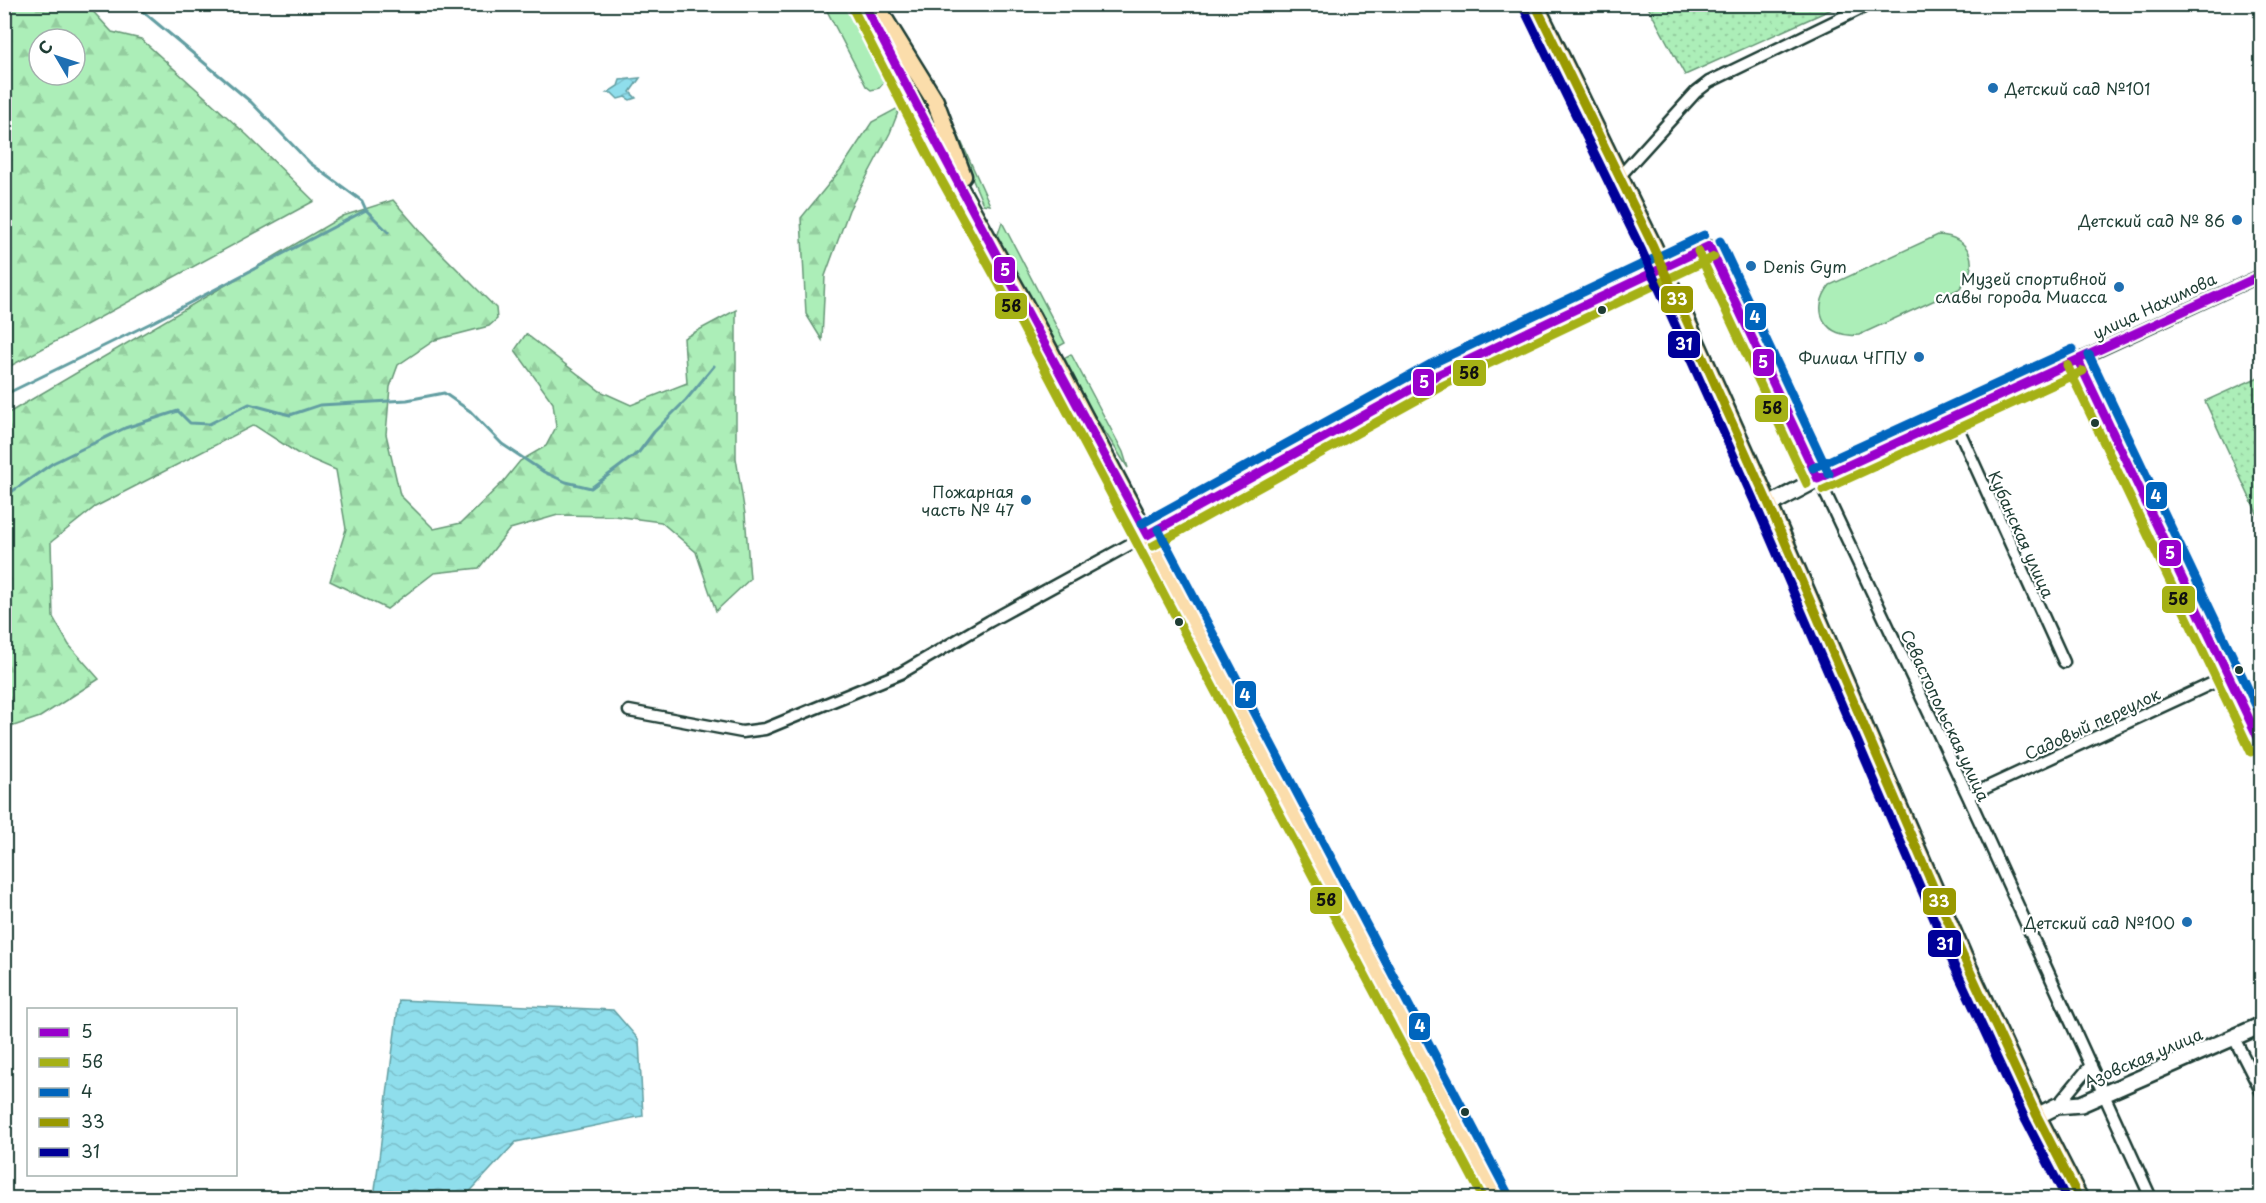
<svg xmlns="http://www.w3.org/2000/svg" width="2266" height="1203" font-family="'Playpen Sans',sans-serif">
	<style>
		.grass { fill: #aceeb8; stroke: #669676; stroke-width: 1.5 }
		.forest { fill: url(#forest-firs); stroke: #669676; stroke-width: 1.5; fill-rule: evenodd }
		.garden { fill: url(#garden-dots); stroke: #669676; stroke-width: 1.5 }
		.water { fill: url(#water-waves); stroke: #629ea2; stroke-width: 1.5 }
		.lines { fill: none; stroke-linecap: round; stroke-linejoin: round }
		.stream { stroke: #629ea2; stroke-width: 3 }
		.street-casing { stroke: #1f3d34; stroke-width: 15 }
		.secondary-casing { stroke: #1f3d34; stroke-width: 20 }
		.primary-casing { stroke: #1f3d34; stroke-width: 21 }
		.street { stroke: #fff; stroke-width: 10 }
		.secondary { stroke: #fff; stroke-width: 15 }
		.primary { stroke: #fbddab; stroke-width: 16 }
		.bus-1-casing { stroke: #fff; stroke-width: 14 }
		.bus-2-casing { stroke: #fff; stroke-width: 14 }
		.bus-3-casing { stroke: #fff; stroke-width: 14 }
		.bus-4-casing { stroke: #fff; stroke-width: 14 }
		.bus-5-casing { stroke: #fff; stroke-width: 14 }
		.bus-1 { stroke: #90c; stroke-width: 9 }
		.bus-2 { stroke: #a5b115; stroke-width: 9 }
		.bus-3 { stroke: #0065bd; stroke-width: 9 }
		.bus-4 { stroke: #990; stroke-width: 9 }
		.bus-5 { stroke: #009; stroke-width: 9 }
		.poi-dot { fill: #1f6fb2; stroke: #fff; stroke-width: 2 }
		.bus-dot { fill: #1f3d34; stroke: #fff; stroke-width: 2 }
		.labels { text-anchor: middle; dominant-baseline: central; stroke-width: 4.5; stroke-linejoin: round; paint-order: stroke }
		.poi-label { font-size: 16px; fill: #1f3d34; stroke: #fff; text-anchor: end }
		.street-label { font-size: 16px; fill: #1f3d34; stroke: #fff }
		.line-badge { stroke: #fff; stroke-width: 2 }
		.badge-label { font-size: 16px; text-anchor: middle; font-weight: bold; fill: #fff }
		.pale-badge-label { font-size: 16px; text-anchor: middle; font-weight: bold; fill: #111 }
	</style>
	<defs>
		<pattern id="forest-firs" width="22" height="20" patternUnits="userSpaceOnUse" patternTransform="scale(1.5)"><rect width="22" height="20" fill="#aceeb8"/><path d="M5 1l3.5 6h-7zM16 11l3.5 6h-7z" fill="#94cd9f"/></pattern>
		<pattern id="garden-dots" width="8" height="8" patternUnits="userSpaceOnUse" patternTransform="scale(1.5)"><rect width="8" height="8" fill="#aceeb8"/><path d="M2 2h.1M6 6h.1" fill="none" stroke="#94cd9f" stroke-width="1.8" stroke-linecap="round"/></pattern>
		<pattern id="water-waves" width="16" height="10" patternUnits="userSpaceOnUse" patternTransform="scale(1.5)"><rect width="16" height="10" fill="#8fdeec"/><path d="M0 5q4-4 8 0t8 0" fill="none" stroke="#7bbfcb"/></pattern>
	</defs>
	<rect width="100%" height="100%" fill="#fff"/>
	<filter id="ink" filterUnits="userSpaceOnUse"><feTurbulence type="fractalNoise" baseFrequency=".0167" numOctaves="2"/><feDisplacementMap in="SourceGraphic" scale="12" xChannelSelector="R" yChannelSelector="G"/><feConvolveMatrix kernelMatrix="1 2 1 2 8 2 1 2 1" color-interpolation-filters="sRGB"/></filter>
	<g filter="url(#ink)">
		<path class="grass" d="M824,5H851L887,73V79L879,88L871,90L866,86Z
			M955,128L990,205L983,204L953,133Z
			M1002,222L1065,343L1056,348L997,237Z
			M1938,235C1971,236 1982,266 1959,289L1859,335C1826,339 1809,311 1830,285Z
			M1071,354L1123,452L1128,468L1085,401L1062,359Z"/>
		<path class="forest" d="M5,4L87,5L112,32L141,39L247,135L314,201L5,369V56L10,57L5,35ZM39,39H75V75H39Z
			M900,107L890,133L849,210L825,276L822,340L806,314L801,218L841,169L872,122Z
			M393,200L428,240L496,308L497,319L489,326L435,340L398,365L390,387L386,434L400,495L434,529L461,523L503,482L520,461L546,446L556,427L553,403L515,350L526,334L600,391L631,405L687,383L684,338L736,310V458L745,514L750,579L716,611L696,552L661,522L615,516L558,515L510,529L479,568L434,573L387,609L330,581L346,529L336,470L297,453L254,425L95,507L51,542L53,617L69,645L99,679L40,717L5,729V415L343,216Z"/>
		<path class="garden" d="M1647,5H1841L1685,75Z
			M2261,376V522L2205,401Z"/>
		<path class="water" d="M640,78L630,92L636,98L630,100L625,97L618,99L612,93H607L618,86L620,80Z
			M399,1000L613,1010L639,1040L643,1116L516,1142L464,1198H374Z"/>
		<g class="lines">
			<path class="stream" d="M134,4L251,102L310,163L362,201L366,210
				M4,58L6,62
				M4,395L155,321L366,210L388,232
				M4,497L53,463L125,428L178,411L190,423L209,424L249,404L290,415L320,405L407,400L444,393L470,411L502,444L544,472L566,482L591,488L639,452L654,432L686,400L714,366"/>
			<defs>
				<path id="street" d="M1619,177L1696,92L1709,82L1870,4
					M1662,268L1709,246L1968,796L2151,1198
					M2078,360L2262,275
					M1953,417L2064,662
					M629,711L742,732L765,729L901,673L990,621L1147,535
					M1968,796L2228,676
					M2234,1038L2262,1093
					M2057,1106L2091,1065"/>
				<path id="secondary" d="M1769,505L1818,479L2078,360L2262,747
					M1147,535L1437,375L1662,268
					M2037,1116L2057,1106L2081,1104L2262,1025"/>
				<path id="primary" d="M864,4L944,160L1031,316L1496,1198
					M875,4L935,101L963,176
					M1535,4L1653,246L1769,505L1963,956L2037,1116L2079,1198"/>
			</defs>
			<use href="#street" class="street-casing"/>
			<use href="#secondary" class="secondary-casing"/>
			<use href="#primary" class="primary-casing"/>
			<use href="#street" class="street"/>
			<use href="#secondary" class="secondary"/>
			<use href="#primary" class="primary"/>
			<defs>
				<path id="bus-1" d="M864,4C956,183 1053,358 1147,535
					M1709,246L1818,479
					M2078,360L2262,746
					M1818,479L2262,275
					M1147,535L1437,375L1709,246"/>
				<path id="bus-2" d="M853,9L933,165L1020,322L1483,1198
					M1698,251L1807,484
					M2067,365L2251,752
					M1823,490L2083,371
					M1153,546L1442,386L1714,257"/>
				<path id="bus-3" d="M1720,241L1829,474
					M2089,355L2262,718
					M1813,468L2073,349
					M1141,524L1431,364L1704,235
					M1158,529L1507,1192"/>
				<path id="bus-4" d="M1535,4L1653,246L1769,505L1963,956L2037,1116L2079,1198"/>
				<path id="bus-5" d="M1524,9L1642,251L1758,510L1952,961L2026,1121L2066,1198"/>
			</defs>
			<use href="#bus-1" class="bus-1-casing"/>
			<use href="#bus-2" class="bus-2-casing"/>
			<use href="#bus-3" class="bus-3-casing"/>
			<use href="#bus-4" class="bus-4-casing"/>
			<use href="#bus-5" class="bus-5-casing"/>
			<use href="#bus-1" class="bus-1"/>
			<use href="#bus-2" class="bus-2"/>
			<use href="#bus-3" class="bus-3"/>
			<use href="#bus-4" class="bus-4"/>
			<use href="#bus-5" class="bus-5"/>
		</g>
	</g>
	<g class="poi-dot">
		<circle cx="1993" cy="88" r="6"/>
		<circle cx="2237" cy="220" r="6"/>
		<circle cx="1751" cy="266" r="6"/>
		<circle cx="2119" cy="287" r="6"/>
		<circle cx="1919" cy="357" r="6"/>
		<circle cx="1026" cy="500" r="6"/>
		<circle cx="2187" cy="922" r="6"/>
	</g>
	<g class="bus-dot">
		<circle cx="1602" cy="310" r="5"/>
		<circle cx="2095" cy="423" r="5"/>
		<circle cx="1179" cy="622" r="5"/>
		<circle cx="2239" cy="670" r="5"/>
		<circle cx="1465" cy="1112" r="5"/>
	</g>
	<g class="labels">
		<g class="poi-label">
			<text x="2005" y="88" text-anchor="start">Детский сад №101</text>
			<text x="2225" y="220">Детский сад № 86</text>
			<text x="1763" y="266" text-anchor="start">Denis Gym</text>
			<text x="2107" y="278">Музей спортивной<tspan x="2107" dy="18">славы города Миасса</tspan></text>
			<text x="1907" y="357">Филиал ЧГПУ</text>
			<text x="1014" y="491">Пожарная<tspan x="1014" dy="18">часть № 47</tspan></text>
			<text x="2175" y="922">Детский сад №100</text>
		</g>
		<g class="street-label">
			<text transform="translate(2154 305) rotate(-25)">улица Нахимова</text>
			<text transform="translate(2022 534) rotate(66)">Кубанская улица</text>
			<text transform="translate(1946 715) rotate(65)">Севастопольская улица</text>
			<text transform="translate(2092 723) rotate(-25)">Садовый переулок</text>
			<text transform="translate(2143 1057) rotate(-23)">Азовская улица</text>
		</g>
	</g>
	<g class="line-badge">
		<rect x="993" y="256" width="23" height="28" rx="6" fill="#90c"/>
		<rect x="1660" y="285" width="34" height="29" rx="6" fill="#990"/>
		<rect x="994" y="292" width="34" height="28" rx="6" fill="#a5b115"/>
		<rect x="1744" y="302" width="23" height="29" rx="6" fill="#0065bd"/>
		<rect x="1667" y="330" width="34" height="29" rx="6" fill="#009"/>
		<rect x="1752" y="348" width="23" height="29" rx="6" fill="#90c"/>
		<rect x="1452" y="359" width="35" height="28" rx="6" fill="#a5b115"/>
		<rect x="1412" y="368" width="23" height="29" rx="6" fill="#90c"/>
		<rect x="1754" y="394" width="35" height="29" rx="6" fill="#a5b115"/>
		<rect x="2145" y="481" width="23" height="29" rx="6" fill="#0065bd"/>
		<rect x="2158" y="539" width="24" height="28" rx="6" fill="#90c"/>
		<rect x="2161" y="585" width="35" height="29" rx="6" fill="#a5b115"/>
		<rect x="1234" y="680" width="23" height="29" rx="6" fill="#0065bd"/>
		<rect x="1309" y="886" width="34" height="29" rx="6" fill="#a5b115"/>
		<rect x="1922" y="887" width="35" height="29" rx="6" fill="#990"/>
		<rect x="1927" y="929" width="35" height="29" rx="6" fill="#009"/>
		<rect x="1408" y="1012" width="23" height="29" rx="6" fill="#0065bd"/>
	</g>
	<g class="badge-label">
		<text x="1005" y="276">5</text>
		<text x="1677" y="305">33</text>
		<text x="1755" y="323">4</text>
		<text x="1684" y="350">31</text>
		<text x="1763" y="368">5</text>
		<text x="1424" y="388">5</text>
		<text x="2156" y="502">4</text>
		<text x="2170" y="559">5</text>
		<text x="1245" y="701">4</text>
		<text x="1939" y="907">33</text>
		<text x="1945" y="950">31</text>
		<text x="1420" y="1032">4</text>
	</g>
	<g class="pale-badge-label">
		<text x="1011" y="312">5в</text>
		<text x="1469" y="379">5в</text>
		<text x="1772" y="414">5в</text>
		<text x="2178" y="605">5в</text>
		<text x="1326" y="906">5в</text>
	</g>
	<rect width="2266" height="1203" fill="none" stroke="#fff" stroke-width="24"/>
	<rect x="12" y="12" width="2242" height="1179" fill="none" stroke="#1f3d34" stroke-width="2" filter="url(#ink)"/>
	<rect x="27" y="1008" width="210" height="168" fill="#ffffff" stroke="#a5b1ae" stroke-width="1.5"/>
	<rect x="39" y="1028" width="30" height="9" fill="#9900cc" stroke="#a5b1ae" stroke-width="1.5"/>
	<text x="81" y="1038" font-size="18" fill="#1f3d34">5</text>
	<rect x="39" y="1058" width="30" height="9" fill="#a5b115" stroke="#a5b1ae" stroke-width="1.5"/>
	<text x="81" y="1068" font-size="18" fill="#1f3d34">5в</text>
	<rect x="39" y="1088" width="30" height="9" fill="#0065bd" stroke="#a5b1ae" stroke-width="1.5"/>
	<text x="81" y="1098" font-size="18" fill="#1f3d34">4</text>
	<rect x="39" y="1118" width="30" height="9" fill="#999900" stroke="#a5b1ae" stroke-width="1.5"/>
	<text x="81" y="1128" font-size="18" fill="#1f3d34">33</text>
	<rect x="39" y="1148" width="30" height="9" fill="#000099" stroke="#a5b1ae" stroke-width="1.5"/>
	<text x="81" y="1158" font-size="18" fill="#1f3d34">31</text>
	<g transform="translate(57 57) rotate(309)"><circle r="28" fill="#ffffff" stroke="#a5b1ae" stroke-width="1.5"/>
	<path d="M0-4.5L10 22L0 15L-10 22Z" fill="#1f6fb2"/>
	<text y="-9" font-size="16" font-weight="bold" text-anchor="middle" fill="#1f3d34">С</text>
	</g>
</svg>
